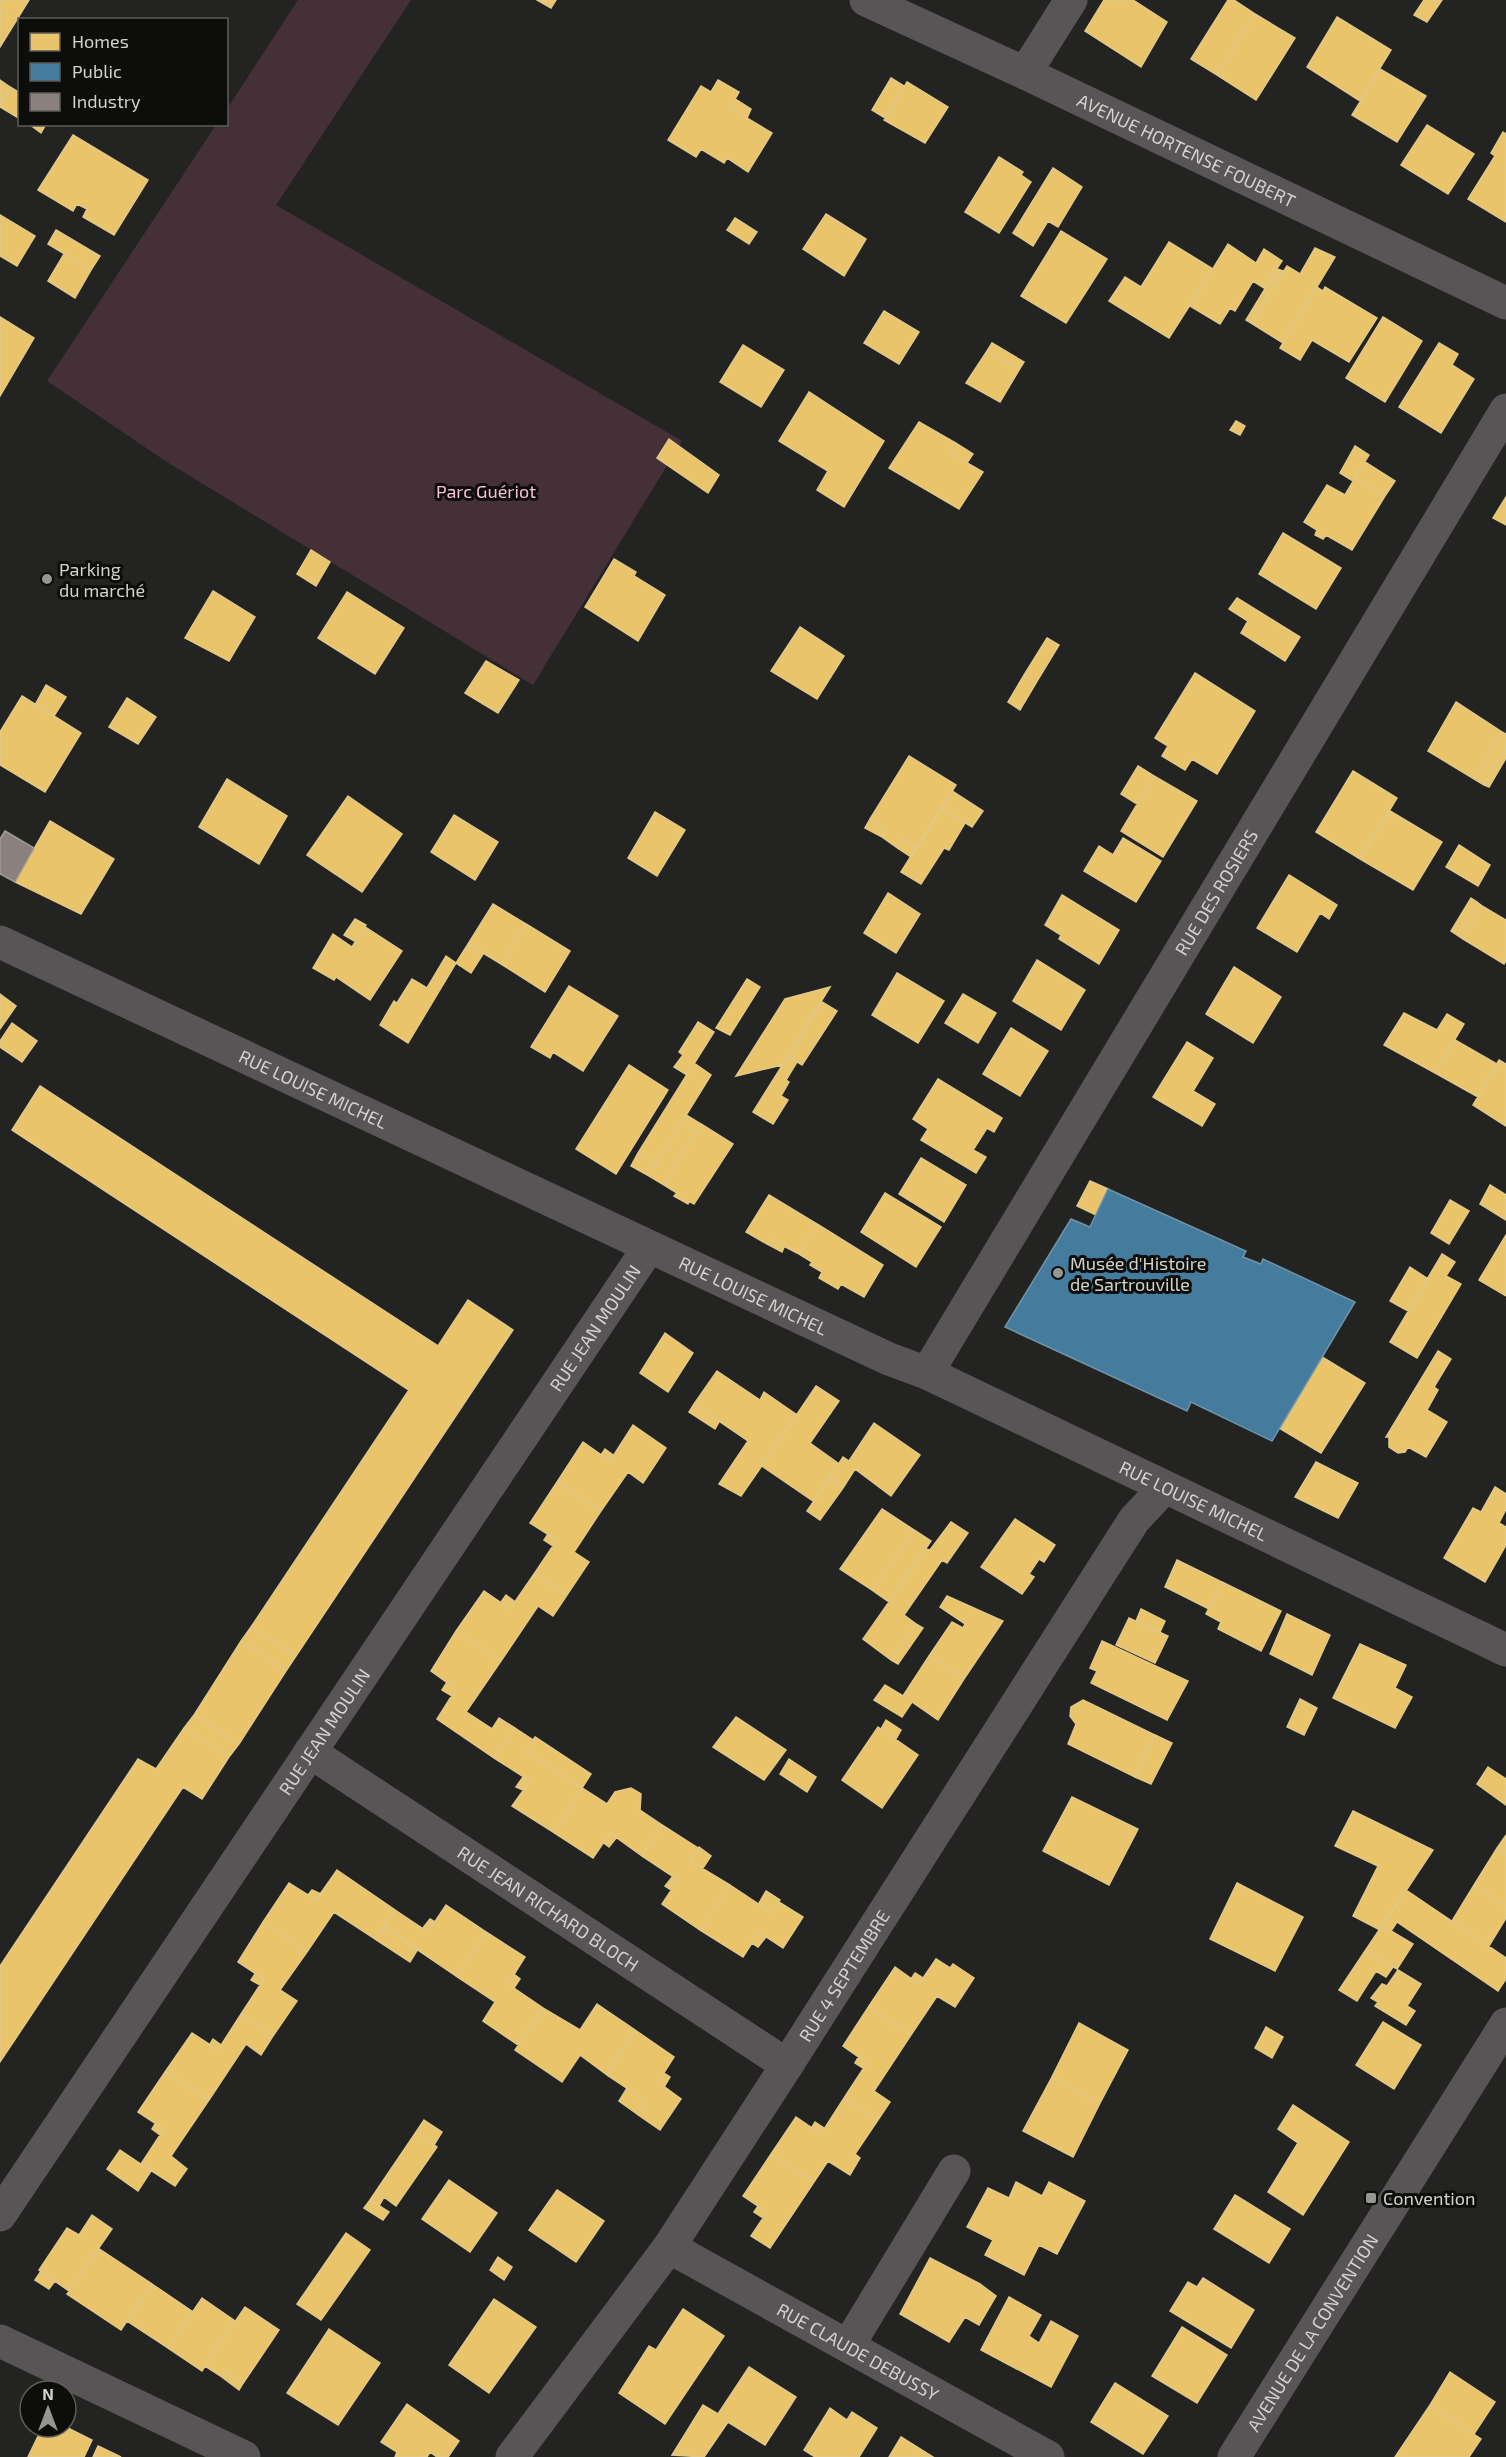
<svg xmlns="http://www.w3.org/2000/svg" width="1506" height="2457" font-family="'Exo 2',sans-serif">
	<style>
		.green { fill: #463038 }
		.homes { fill: #e9c46a; stroke: #e2c888; stroke-width: 1.5 }
		.public { fill: #457b9d; stroke: #6f95ac; stroke-width: 1.5 }
		.industry { fill: #8a817c; stroke: #a09a95; stroke-width: 1.5 }
		.lines { fill: none; stroke-linecap: round; stroke-linejoin: round }
		.minor { stroke: #595455; stroke-width: 33 }
		.poi-dot { fill: #959692; stroke: #0d0d0b; stroke-width: 2 }
		.labels { text-anchor: middle; dominant-baseline: central; stroke-width: 6; stroke-linejoin: round; paint-order: stroke }
		.street-label { font-size: 18px; fill: #d2d3cf; stroke: #0d0d0b }
		.park-label { font-size: 18px; fill: #fcbfd8; stroke: #0d0d0b }
		.poi-label { font-size: 18px; fill: #d2d3cf; stroke: #0d0d0b; text-anchor: start }
	</style>
	<rect width="100%" height="100%" fill="#232421"/>
	<path class="green" d="M298,0H411L276,205L682,441L533,685L167,462L47,381L216,125L226,124L227,109Z"/>
	<path class="homes" d="M0,0H29L0,47Z
		M537,0H556L551,8Z
		M1104,0H1133L1167,22L1141,67L1085,31Z
		M1228,0H1234L1255,14L1217,75L1191,59Z
		M1424,0H1442L1427,22L1414,15Z
		M1255,14L1295,38L1256,100L1217,75Z
		M1337,17L1391,50L1360,101L1307,67Z
		M1380,69L1426,96L1397,142L1352,115Z
		M891,78L904,86L885,118L872,110Z
		M0,80L10,87L0,104Z
		M718,80L739,92L730,108L772,133L748,172L727,158L724,163L701,149L696,157L668,140L701,86L711,92Z
		M907,82L948,107L925,143L884,120Z
		M10,87L20,93V119L0,107Z
		M735,99L751,109L747,118L730,108Z
		M29,124H46L41,133Z
		M1427,125L1474,154L1448,194L1401,165Z
		M1503,132L1506,134V222L1468,199L1495,156L1491,153Z
		M73,135L148,180L114,235L83,217L87,209L77,204L73,211L38,190Z
		M999,157L1023,172L1021,175L1031,182L999,233L965,212Z
		M1053,168L1082,187L1058,227L1048,221L1033,246L1013,233Z
		M826,214L866,239L844,276L803,249Z
		M0,215L35,236L17,266L0,256Z
		M735,218L757,232L749,244L727,230Z
		M56,230L100,256L91,270L48,244Z
		M1061,231L1107,259L1066,323L1021,296Z
		M1169,242L1213,269L1169,338L1109,301L1125,277L1141,287Z
		M1228,244L1256,263L1264,249L1282,261L1264,288L1253,281L1235,311L1230,308L1220,324L1190,306Z
		M1315,248L1335,257L1283,343L1251,323L1287,266L1300,274Z
		M64,254L91,270L75,298L48,281Z
		M1277,269L1283,271L1251,323L1246,320Z
		M1317,287L1323,291L1325,287L1377,318L1349,362L1312,340L1300,360L1280,348Z
		M884,311L919,332L899,364L864,343Z
		M0,317L34,338L0,396Z
		M1383,317L1422,341L1385,402L1346,378Z
		M992,343L1024,362L1019,370L987,351Z
		M1439,343L1458,354L1452,365L1474,379L1441,433L1399,407Z
		M743,345L784,370L761,407L720,382Z
		M987,351L1019,370L1000,402L966,383Z
		M809,392L884,441L844,507L817,490L828,471L779,441Z
		M1236,421L1245,426L1240,435L1230,430Z
		M919,422L954,442L948,452L983,472L959,509L889,468Z
		M669,439L719,475L708,493L657,458Z
		M954,442L973,454L967,463L948,452Z
		M1355,446L1369,455L1353,481L1340,473Z
		M1365,462L1395,481L1385,496L1355,478Z
		M1355,478L1385,496L1352,550L1326,535L1323,539L1315,535L1317,530L1304,522L1327,485L1345,495Z
		M1506,497V525L1493,518Z
		M1283,533L1341,568L1316,609L1259,574Z
		M311,550L330,562L316,586L297,574Z
		M614,559L636,572L634,576L665,595L638,641L585,607Z
		M213,591L255,617L229,661L185,638Z
		M347,592L404,628L375,674L318,638Z
		M1237,598L1300,637L1285,661L1241,633L1248,621L1229,609Z
		M800,627L844,656L817,699L771,671Z
		M1047,638L1059,645L1036,683L1024,675Z
		M486,661L519,680L498,713L465,693Z
		M1195,673L1255,711L1217,774L1192,759L1185,770L1162,756L1168,746L1155,738Z
		M1024,675L1036,683L1020,710L1008,702Z
		M46,685L66,697L54,716L35,705Z
		M22,696L81,733L45,792L0,765V732Z
		M127,698L156,717L138,744L109,727Z
		M1456,702L1502,732L1474,779L1428,751Z
		M1502,732L1506,734V747L1484,785L1474,779Z
		M1506,747V758L1489,787L1484,785Z
		M909,756L956,785L917,848L901,838L896,847L882,837L886,829L870,819Z
		M1138,766L1154,776L1137,804L1121,794Z
		M1353,771L1397,798L1360,859L1316,832Z
		M1154,776L1197,801L1163,857L1121,831Z
		M227,779L287,816L259,864L199,827Z
		M952,791L983,811L972,827L941,808Z
		M348,796L402,834L362,892L307,855Z
		M941,808L965,823L949,850L944,848L921,884L901,872Z
		M1390,811L1442,842L1413,890L1360,859Z
		M655,812L685,830L657,876L628,858Z
		M454,815L498,842L475,880L431,852Z
		M870,819L886,829L882,837L865,828Z
		M50,821L114,859L81,914L15,882Z
		M901,838L917,848L911,857L896,847Z
		M1123,838L1161,861L1136,902L1084,871L1099,846L1113,855Z
		M1459,845L1490,865L1478,886L1446,867Z
		M1289,875L1337,905L1329,919L1320,913L1297,952L1257,928Z
		M888,893L920,914L896,953L864,933Z
		M1062,895L1119,930L1099,964L1059,939L1061,935L1045,925Z
		M1471,898L1477,902L1457,935L1451,931Z
		M1477,902L1482,906L1463,939L1457,935Z
		M493,904L526,924L501,964L468,944Z
		M1482,906L1506,920V961L1504,964L1463,939Z
		M355,919L366,925L356,942L344,935Z
		M526,924L570,951L545,992L501,964Z
		M365,927L402,951L370,1000L336,977L334,980L313,968L333,934L352,947Z
		M468,944L483,954L471,973L456,963Z
		M446,956L456,963L408,1043L380,1025L394,1001L397,1003L412,979L427,988Z
		M1037,960L1085,990L1061,1030L1013,1001Z
		M1234,967L1281,997L1253,1043L1206,1014Z
		M897,973L944,1001L918,1043L872,1015Z
		M747,979L760,987L730,1035L716,1028Z
		M569,986L618,1016L583,1071L553,1052L550,1058L531,1047Z
		M830,987L782,1065L736,1076L785,999Z
		M0,994L16,1006L0,1029Z
		M963,994L996,1013L978,1043L945,1023Z
		M822,1002L837,1011L802,1065L788,1056Z
		M1404,1013L1437,1030L1447,1014L1464,1024L1435,1073L1384,1045Z
		M698,1022L714,1032L687,1075L674,1067L683,1055L679,1052Z
		M12,1023L37,1041L22,1062L0,1047V1041Z
		M1011,1028L1048,1051L1020,1096L983,1074Z
		M1455,1040L1497,1064L1478,1097L1435,1073Z
		M1187,1042L1213,1058L1193,1091L1215,1104L1202,1126L1153,1097Z
		M788,1056L797,1062L786,1080L789,1082L781,1096L788,1100L773,1124L753,1112Z
		M1499,1060L1506,1064V1126L1473,1105Z
		M694,1063L711,1075L656,1164L638,1153Z
		M629,1065L668,1090L616,1174L576,1149Z
		M938,1079L1002,1118L994,1132L987,1128L973,1150L986,1157L976,1173L921,1140L928,1129L913,1119Z
		M40,1086L438,1346L468,1300L513,1330L296,1656L251,1627L409,1390L12,1130Z
		M686,1115L701,1124L664,1185L649,1176Z
		M701,1124L733,1144L694,1204L689,1201L688,1204L674,1196L677,1193L664,1185Z
		M638,1153L656,1164L649,1176L631,1166Z
		M921,1158L966,1185L944,1222L899,1194Z
		M1090,1181L1108,1189L1096,1215L1077,1206Z
		M1490,1185L1506,1195V1220L1480,1204Z
		M885,1193L941,1227L916,1267L861,1232Z
		M769,1195L817,1224L799,1254L770,1239L767,1244L746,1232Z
		M1450,1200L1469,1211L1449,1244L1431,1233Z
		M817,1224L883,1265L864,1297L841,1284L838,1289L819,1278L822,1272L810,1265L812,1262L799,1254Z
		M1506,1235V1296L1479,1280Z
		M770,1239L784,1247L782,1252L767,1244Z
		M1442,1254L1455,1262L1446,1276L1461,1284L1417,1358L1390,1342Z
		M1410,1267L1428,1279L1408,1311L1390,1301Z
		M665,1333L693,1353L668,1392L640,1373Z
		M1438,1351L1451,1359L1434,1387L1438,1390L1427,1410L1447,1422L1426,1457L1408,1447L1405,1452L1398,1453L1389,1447V1437H1386Z
		M1322,1357L1365,1383L1321,1453L1279,1428Z
		M717,1371L760,1400L764,1392L797,1415L741,1496L719,1484L748,1441L694,1404Z
		M816,1386L839,1401L810,1443L839,1464L813,1501L762,1466Z
		M694,1404L719,1422L715,1429L689,1412Z
		M874,1423L920,1455L891,1496L855,1469L843,1488L829,1479L843,1457L849,1461Z
		M633,1425L666,1448L643,1483L628,1472L601,1511L557,1482L583,1442L610,1461Z
		M605,1449L613,1455L610,1461L601,1455Z
		M1316,1462L1358,1483L1338,1518L1295,1497Z
		M829,1479L843,1488L820,1520L807,1511Z
		M557,1482L601,1511L574,1552L589,1562L567,1595L534,1574L557,1540L530,1523Z
		M1495,1487L1506,1494V1509L1499,1523L1506,1527V1545L1485,1582L1444,1558L1473,1508L1481,1512Z
		M882,1509L914,1530L872,1590L840,1569Z
		M1015,1519L1055,1545L1044,1562L1039,1559L1029,1574L1034,1577L1022,1594L981,1567Z
		M951,1522L968,1533L947,1563L942,1560L904,1615L916,1624L891,1660L863,1639L926,1549L930,1550Z
		M914,1530L931,1541L889,1602L872,1590Z
		M548,1534L557,1540L553,1546L544,1540Z
		M1177,1560L1222,1582L1209,1609L1165,1587Z
		M534,1574L567,1595L553,1616L538,1606L501,1661L456,1631L484,1591L510,1609Z
		M1222,1582L1281,1611L1261,1651L1218,1629L1221,1622L1206,1614Z
		M506,1595L515,1602L510,1609L501,1602Z
		M947,1596L1003,1621L964,1679L929,1656L952,1622L963,1628L965,1624L940,1607Z
		M1141,1609L1165,1621L1160,1632L1136,1621Z
		M1287,1614L1330,1635L1312,1675L1270,1654Z
		M1129,1618L1168,1636L1155,1663L1116,1645Z
		M916,1624L923,1628L898,1664L891,1660Z
		M251,1627L296,1656L286,1671L241,1641Z
		M456,1631L501,1661L466,1712L492,1729L499,1718L515,1728L494,1758L437,1719L456,1689L431,1671Z
		M241,1641L286,1671L239,1744L194,1715Z
		M1102,1641L1188,1681L1167,1720L1091,1683L1097,1671L1090,1668Z
		M1360,1644L1406,1665L1395,1688L1412,1697L1395,1728L1333,1698Z
		M929,1656L964,1679L938,1720L912,1702L902,1717L874,1700L885,1685L903,1696Z
		M447,1682L456,1689L452,1696L442,1690Z
		M1300,1699L1317,1708L1304,1735L1287,1727Z
		M1083,1700L1155,1735L1135,1777L1068,1744L1076,1724L1070,1716L1071,1707Z
		M194,1715L239,1744L229,1757L184,1728Z
		M736,1717L786,1750L764,1780L713,1747Z
		M886,1720L901,1730L896,1739L881,1729Z
		M878,1727L918,1755L882,1808L842,1780Z
		M184,1728L229,1757L202,1799L183,1787L0,2062V1966L138,1759L156,1769Z
		M515,1728L533,1740L525,1751L582,1788L553,1832L512,1806L530,1781L494,1758Z
		M1155,1735L1172,1743L1151,1784L1135,1777Z
		M535,1737L591,1774L582,1788L525,1751Z
		M789,1759L816,1777L807,1792L780,1774Z
		M1488,1767L1506,1779V1805L1477,1784Z
		M523,1777L530,1781L523,1790L516,1787Z
		M582,1788L607,1804L615,1792L631,1788L641,1794L640,1810L662,1825L642,1856L610,1833L593,1858L553,1832Z
		M1072,1797L1138,1829L1109,1885L1043,1851Z
		M1353,1811L1433,1850L1380,1930L1353,1916L1378,1866L1335,1846Z
		M662,1825L698,1848L690,1861L730,1885L700,1930L662,1904L678,1880L642,1856Z
		M610,1833L616,1838L609,1847L604,1843Z
		M1506,1835V1855L1497,1848Z
		M699,1847L711,1856L703,1868L690,1861Z
		M1497,1848L1506,1855V1906L1474,1885Z
		M337,1870L395,1910L375,1939L334,1912L307,1952L263,1922L289,1883L316,1900Z
		M673,1876L678,1880L671,1890L665,1886Z
		M1237,1883L1303,1917L1275,1971L1210,1939Z
		M730,1885L772,1913L779,1902L803,1917L783,1948L759,1932L743,1957L700,1930Z
		M1474,1885L1506,1906V1918L1489,1946L1452,1921Z
		M312,1890L321,1894L316,1900L308,1895Z
		M1406,1890L1506,1958V1979L1498,1991L1397,1922L1391,1931L1413,1944L1397,1969L1365,1951Z
		M766,1891L780,1900L772,1913L758,1905Z
		M446,1905L486,1932L456,1976L384,1927L395,1910L428,1932Z
		M430,1919L435,1922L428,1932L423,1928Z
		M263,1922L307,1952L280,1990L297,2001L273,2036L241,2014L264,1979L238,1962Z
		M384,1927L418,1949L410,1962L375,1939Z
		M486,1932L525,1957L508,1984L543,2008L518,2045L483,2021L495,2002L456,1976Z
		M759,1932L766,1937L758,1947L752,1943Z
		M1365,1951L1393,1967L1386,1977L1376,1971L1357,2001L1339,1990Z
		M936,1959L950,1968L953,1964L974,1978L955,2007L937,1996L911,2035L869,2006L895,1967L919,1984Z
		M1398,1970L1421,1984L1407,2006L1415,2011L1406,2025L1375,2006L1378,2002L1371,1998L1382,1984L1387,1986Z
		M915,1973L923,1978L919,1984L911,1979Z
		M255,1974L264,1979L260,1985L251,1980Z
		M514,1974L520,1979L514,1988L508,1984Z
		M597,2004L635,2030L607,2075L580,2055L562,2082L515,2050L543,2008L580,2030Z
		M869,2006L911,2035L874,2091L890,2102L878,2120L844,2098L867,2063L843,2046Z
		M241,2014L273,2036L261,2055L246,2044L209,2100L165,2072L192,2033L218,2050Z
		M1383,2022L1421,2045L1394,2089L1356,2065Z
		M1079,2023L1128,2050L1100,2103L1052,2077Z
		M1266,2027L1283,2037L1272,2058L1255,2048Z
		M635,2030L674,2057L658,2082L681,2099L660,2130L637,2114L646,2101L607,2075Z
		M213,2039L221,2045L218,2050L210,2044Z
		M859,2056L867,2063L863,2068L855,2063Z
		M165,2072L209,2100L171,2156L187,2169L175,2186L141,2164L164,2129L138,2112Z
		M664,2073L670,2077L664,2087L658,2082Z
		M1052,2077L1100,2103L1073,2157L1023,2131Z
		M627,2088L646,2101L637,2114L619,2101Z
		M844,2098L878,2120L855,2154L860,2158L850,2175L828,2161L814,2182L771,2154L796,2117L821,2134Z
		M1293,2105L1349,2142L1303,2215L1268,2192L1298,2143L1278,2129Z
		M424,2120L442,2132L434,2145L416,2132Z
		M815,2122L824,2128L821,2134L812,2127Z
		M155,2124L164,2129L160,2135L152,2129Z
		M416,2132L437,2147L396,2206L376,2191Z
		M120,2150L151,2171L138,2191L107,2169Z
		M771,2154L814,2182L770,2248L751,2236L767,2212L743,2196Z
		M449,2180L497,2213L470,2252L422,2219Z
		M1016,2182L1042,2196L1049,2182L1085,2201L1057,2254L1039,2245L1024,2275L985,2255L993,2240L967,2227L988,2188L1009,2198Z
		M557,2190L604,2221L576,2262L529,2230Z
		M376,2191L384,2197L379,2206L370,2200Z
		M1235,2195L1290,2229L1269,2263L1214,2229Z
		M370,2200L389,2212L383,2220L364,2208Z
		M758,2206L767,2212L763,2218L754,2212Z
		M92,2215L112,2229L69,2291L39,2270L67,2228L79,2235Z
		M346,2233L370,2250L321,2320L297,2304Z
		M98,2248L152,2284L121,2330L67,2294Z
		M498,2257L512,2267L504,2280L490,2270Z
		M930,2258L980,2284L996,2296L979,2325L965,2317L949,2342L900,2314Z
		M41,2271L55,2281L49,2289L35,2280Z
		M1203,2278L1254,2310L1231,2348L1170,2311L1188,2282L1197,2287Z
		M152,2284L193,2312L168,2348L127,2321Z
		M1009,2297L1041,2315L1029,2336L1039,2343L1051,2321L1078,2336L1051,2387L981,2350Z
		M202,2298L235,2321L202,2371L168,2348Z
		M494,2299L536,2327L489,2393L449,2365Z
		M245,2307L279,2330L242,2385L225,2372L222,2377L205,2366Z
		M683,2309L724,2336L665,2424L619,2393L649,2346L656,2350Z
		M1182,2327L1227,2355L1197,2403L1152,2376Z
		M329,2329L380,2363L338,2425L287,2393Z
		M749,2367L796,2397L765,2445L728,2422L704,2457L672,2455L703,2405L718,2414Z
		M225,2372L242,2385L239,2390L222,2377Z
		M1450,2372L1495,2402L1474,2434L1430,2405Z
		M1115,2383L1168,2416L1143,2454L1091,2422Z
		M407,2404L459,2441L448,2457H437L430,2452L427,2457H395L397,2452L381,2442Z
		M1430,2405L1481,2439L1469,2457H1395Z
		M830,2408L847,2420L852,2412L877,2428L859,2457H815L804,2450Z
		M50,2427H66L92,2440L84,2457H28L42,2428L48,2431Z
		M901,2437L933,2457H889Z
		M98,2446L121,2457H93Z"/>
	<path class="public" d="M1108,1189L1246,1251L1243,1257L1261,1264L1263,1259L1355,1302L1272,1441L1191,1402L1187,1411L1005,1327L1071,1219L1090,1227Z"/>
	<path class="industry" d="M5,831L34,848L15,882L0,874V839Z"/>
	<g class="lines">
		<g class="minor">
			<path id="s1" d="M866,0L1025,73L1506,303"/>
			<path d="M1025,73L1071,0"/>
			<path id="s2" d="M0,942L889,1359L927,1373L1506,1650"/>
			<path id="s3" d="M927,1373L1506,410"/>
			<path id="s4" d="M310,1752L787,2065"/>
			<path id="s5" d="M0,2215L649,1247"/>
			<path id="s6" d="M669,2247L1048,2457"/>
			<path d="M0,2341L244,2457"/>
			<path d="M848,2346L954,2171"/>
			<path id="s7" d="M512,2457L669,2247L787,2065L1134,1520L1164,1488"/>
			<path id="s8" d="M1234,2457L1506,2024"/>
		</g>
	</g>
	<g class="poi-dot">
		<circle cx="47" cy="579" r="6"/>
		<circle cx="1058" cy="1273" r="6"/>
		<rect x="1365" y="2192" width="12" height="12" rx="3"/>
	</g>
	<g class="labels">
		<g class="street-label">
			<text stroke="none"><textPath href="#s1" startOffset="354">AVENUE HORTENSE FOUBERT</textPath></text>
			<text stroke="none"><textPath href="#s3" startOffset="561">RUE DES ROSIERS</textPath></text>
			<text stroke="none"><textPath href="#s2" startOffset="346">RUE LOUISE MICHEL</textPath></text>
			<text stroke="none"><textPath href="#s2" startOffset="832">RUE LOUISE MICHEL</textPath></text>
			<text stroke="none"><textPath href="#s5" startOffset="1068">RUE JEAN MOULIN</textPath></text>
			<text stroke="none"><textPath href="#s2" startOffset="1318">RUE LOUISE MICHEL</textPath></text>
			<text stroke="none"><textPath href="#s5" startOffset="582">RUE JEAN MOULIN</textPath></text>
			<text stroke="none"><textPath href="#s4" startOffset="285">RUE JEAN RICHARD BLOCH</textPath></text>
			<text stroke="none"><textPath href="#s7" startOffset="585">RUE 4 SEPTEMBRE</textPath></text>
			<text stroke="none"><textPath href="#s8" startOffset="147">AVENUE DE LA CONVENTION</textPath></text>
			<text stroke="none"><textPath href="#s6" startOffset="216">RUE CLAUDE DEBUSSY</textPath></text>
		</g>
		<g class="park-label">
			<text x="486" y="491">Parc Guériot</text>
		</g>
		<g class="poi-label">
			<text x="59" y="569">Parking<tspan x="59" dy="21">du marché</tspan></text>
			<text x="1070" y="1263">Musée d'Histoire<tspan x="1070" dy="21">de Sartrouville</tspan></text>
			<text x="1383" y="2198">Convention</text>
		</g>
	</g>
	<rect x="18" y="18" width="210" height="108" fill="#0d0d0b" stroke="#5c5c59" stroke-width="1.5"/>
	<rect x="30" y="33" width="30" height="18" fill="#e9c46a" stroke="#5c5c59" stroke-width="1.5"/>
	<text x="72" y="48" font-size="18" fill="#d2d3cf">Homes</text>
	<rect x="30" y="63" width="30" height="18" fill="#457b9d" stroke="#5c5c59" stroke-width="1.5"/>
	<text x="72" y="78" font-size="18" fill="#d2d3cf">Public</text>
	<rect x="30" y="93" width="30" height="18" fill="#8a817c" stroke="#5c5c59" stroke-width="1.5"/>
	<text x="72" y="108" font-size="18" fill="#d2d3cf">Industry</text>
	<g transform="translate(48 2409)"><circle r="28" fill="#0d0d0b" stroke="#5c5c59" stroke-width="1.5"/>
	<path d="M0-4.5L10 22L0 15L-10 22Z" fill="#959692"/>
	<text y="-9" font-size="16" font-weight="bold" text-anchor="middle" fill="#d2d3cf">N</text>
	</g>
</svg>
